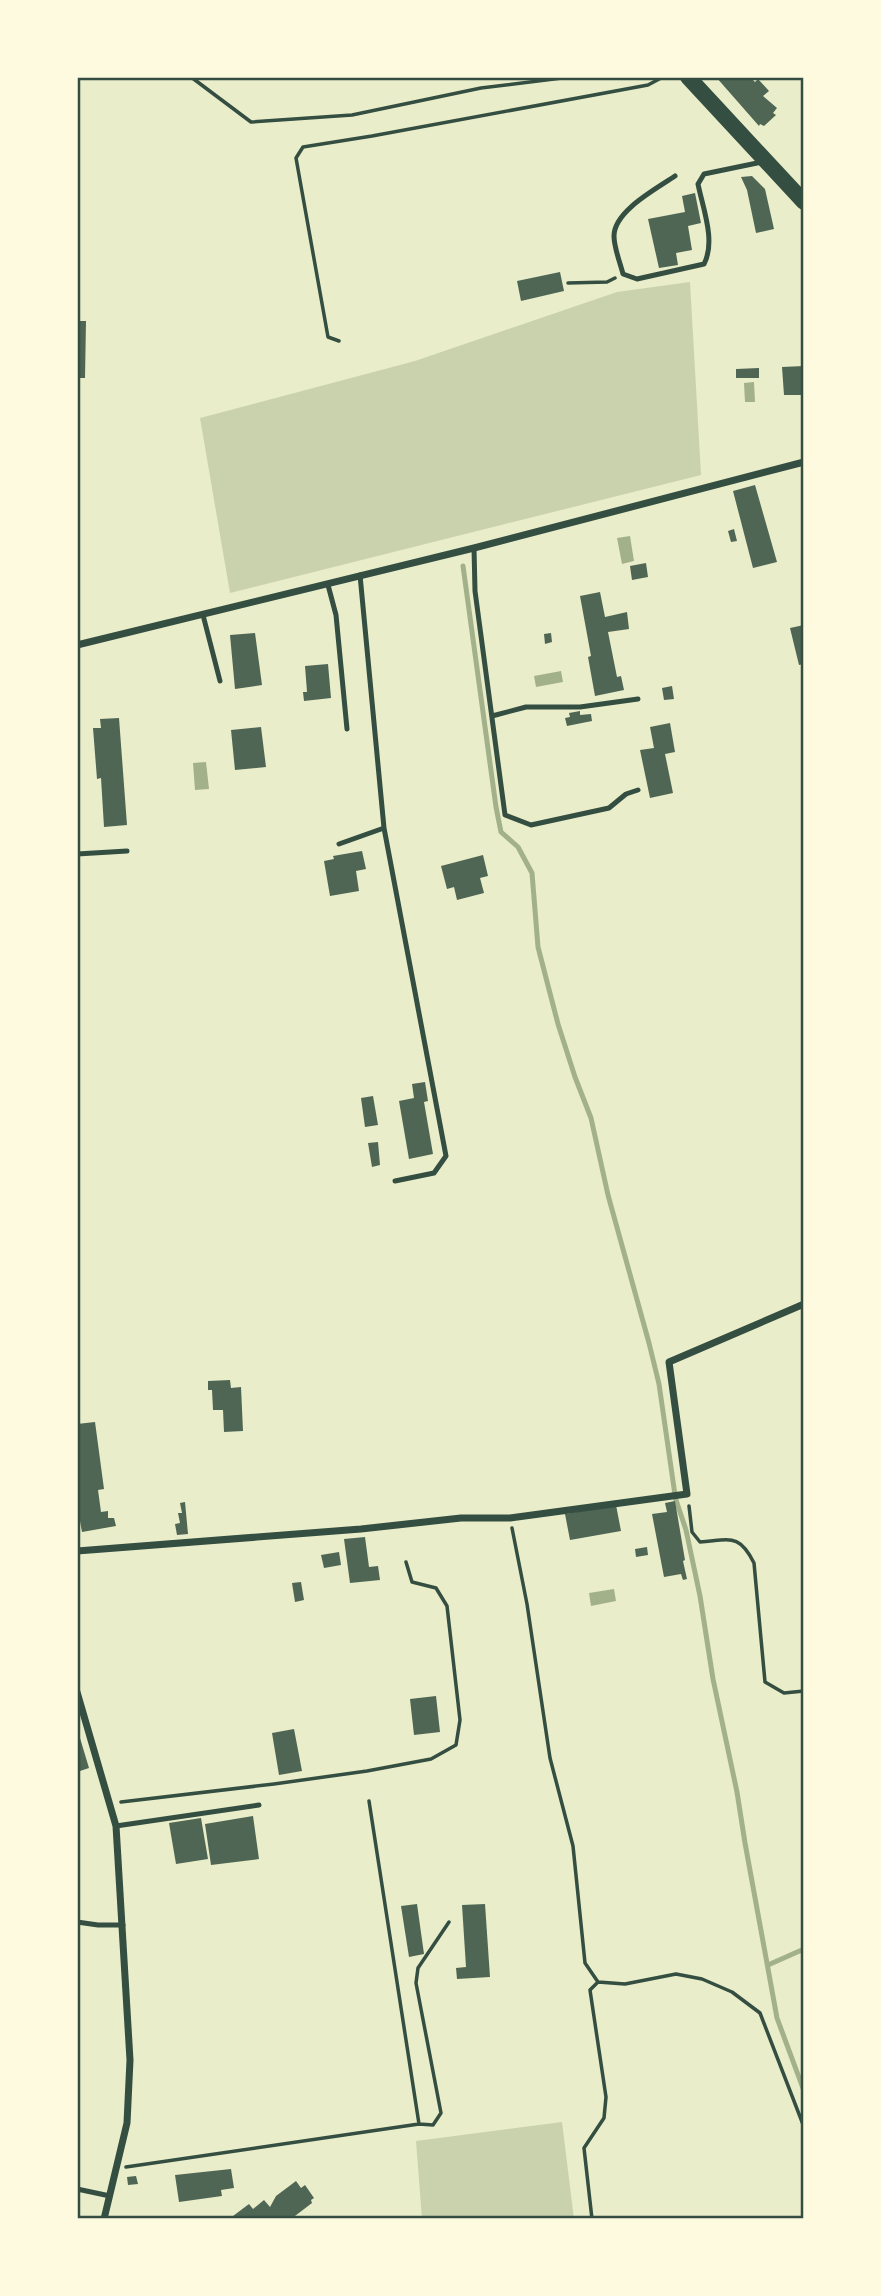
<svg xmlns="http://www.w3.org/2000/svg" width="881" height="2296" font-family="Cabin,sans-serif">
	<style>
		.green { fill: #cad2ad }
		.water { fill: #a3b18a }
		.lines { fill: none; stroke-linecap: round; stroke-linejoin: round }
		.stream { stroke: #a3b18a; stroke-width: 5 }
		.building { fill: #4f6655 }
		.path { stroke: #344e41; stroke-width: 3.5 }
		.service { stroke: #344e41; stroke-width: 5 }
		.minor { stroke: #344e41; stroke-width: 7 }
		.primary { stroke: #344e41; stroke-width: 16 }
		.neatline { fill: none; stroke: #344e41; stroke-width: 2.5 }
	</style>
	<rect width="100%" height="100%" fill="#e9edc9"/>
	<path class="green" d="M690,282L701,475L230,593L200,418L415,361L617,292Z
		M562,2122L574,2219H422L416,2141Z"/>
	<path class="water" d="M754,382L755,402H745L744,383Z
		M630,536L634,561L622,564L617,538Z
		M561,671L563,682L536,687L534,676Z
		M206,762L209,789L195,790L193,763Z
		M614,1589L616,1601L591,1606L589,1593Z"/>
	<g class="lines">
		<path class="stream" d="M463,566L496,807L501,832L518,847L532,873L538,947L558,1024L575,1077L591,1118L608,1195L649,1343L659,1384L675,1495
			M675,1497L686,1530L700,1596L713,1679L737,1792L745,1843L777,2018L804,2091
			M768,1965L804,1949"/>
	</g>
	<path class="building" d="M716,77H750L755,82L758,79L769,91L763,96L777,108L773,113L776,115L764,126L760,124L759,126Z
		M752,176L765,189L774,229L756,233L747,190L741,177Z
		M695,193L701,223L688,226L692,250L676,253L678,265L659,268L648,219L685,212L682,196Z
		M560,272L564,291L521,301L517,281Z
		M77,321H86L85,378H77Z
		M804,366V395H784L782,367Z
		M759,368V378H736V369Z
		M755,485L777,562L753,568L733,491Z
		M734,529L737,541L731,542L728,531Z
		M646,563L648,577L632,580L630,566Z
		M600,592L605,617L627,612L629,629L608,632L617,677L621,676L624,690L595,696L588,657L591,656L580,596Z
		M804,625V664L799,665L790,628Z
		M255,633L262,685L235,689L230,635Z
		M551,633L552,642L545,644L544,634Z
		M328,664L331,698L304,701L303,692H307L305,666Z
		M672,686L674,699L664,700L662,688Z
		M580,711V715L591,714L592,721L567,726L565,718L570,717L569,713Z
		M119,718L127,825L104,827L101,778L97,779L93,728H101L100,719Z
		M670,723L675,752L665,754L673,793L650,798L640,750L654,748L650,727Z
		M261,727L266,767L235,770L231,730Z
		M362,851L366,869L356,871L359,891L330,896L324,861L334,859L333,856Z
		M483,855L488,876L480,878L484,893L457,900L454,887L447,889L441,866Z
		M425,1082L428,1101L424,1102L433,1154L409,1159L399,1101L414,1098L412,1084Z
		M373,1096L378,1125L365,1127L361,1098Z
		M378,1142L380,1165L372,1167L368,1143Z
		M230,1380L231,1388L241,1387L243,1431L224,1432L223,1410H213L212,1390H208V1381Z
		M95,1422L104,1489L98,1490L101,1512L108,1511V1518H114L116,1526L82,1532L80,1521L77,1520V1424Z
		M675,1501L685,1560L683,1561L687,1579L683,1580L681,1574L664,1577L652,1514L667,1512L665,1503Z
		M185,1502L188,1534L177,1535L175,1524L180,1523L178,1513H182L180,1503Z
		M616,1505L621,1531L570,1540L565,1514Z
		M365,1537L369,1567L378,1566L380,1580L350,1583L344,1539Z
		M647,1547L648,1555L636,1557L635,1549Z
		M339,1552L341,1565L324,1568L321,1555Z
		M301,1582L304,1600L295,1602L292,1583Z
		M436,1696L440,1732L414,1735L410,1699Z
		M77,1728L89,1768L77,1772Z
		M294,1729L302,1771L279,1775L272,1733Z
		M253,1816L259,1859L211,1865L205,1824Z
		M201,1818L208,1859L176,1864L169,1823Z
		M417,1904L424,1954L409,1957L401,1906Z
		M485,1904L490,1977L457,1979L456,1968L466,1967L462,1905Z
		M231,2169L234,2188L221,2190L222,2196L179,2202L175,2175Z
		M136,2176L138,2184L128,2185L127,2177Z
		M296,2181L301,2188L305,2185L314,2198L311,2200L312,2203L291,2219H229L249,2204L253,2209L264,2200L270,2207L276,2196Z"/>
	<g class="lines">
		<path class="path" d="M191,77L251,122L352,115L481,88L570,77
			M568,283L607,282L615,278
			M339,341L328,337L296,158L303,147L372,136L648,85L663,77
			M689,1506L692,1532L700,1542C730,1540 739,1533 754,1563L765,1682L784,1693L804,1691
			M512,1528L527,1604L550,1758L573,1846L585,1963L598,1982L625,1984L676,1974L702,1979L732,1992L760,2013L804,2127
			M121,1802L274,1784L367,1771L431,1759L456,1745L460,1720L447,1606L436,1588L412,1582L406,1562
			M419,2124L433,2125L441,2113L416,1983L418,1968L449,1922
			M126,2167L419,2124L369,1801
			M592,2219L584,2148L604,2118L606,2097L590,1990L598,1982"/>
		<path class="service" d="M675,176C656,189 614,211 614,236C614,248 620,262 623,274L637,279L704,264C716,241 703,209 698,184L704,174L762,162
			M474,548L475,591L505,815L531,825L609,808L626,794L638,790
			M360,575L384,828L446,1156L434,1173L395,1181
			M328,585L336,615L347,729
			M203,615L220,681
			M492,716L526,707H580L638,699
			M339,844L384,828
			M77,854L127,851
			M116,1826L259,1805
			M77,1922L98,1925H123
			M77,2189L110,2196"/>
		<path class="minor" d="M77,645L474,548L804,462
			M77,1551L361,1529L461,1518H510L687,1494L669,1362L804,1304
			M77,1692L116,1826L130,2060L127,2123L104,2219"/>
		<path class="primary" d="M688,77L804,202"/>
	</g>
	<rect width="881" height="2296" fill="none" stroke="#fefae0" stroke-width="158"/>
	<rect x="79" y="79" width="723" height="2138" class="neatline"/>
</svg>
